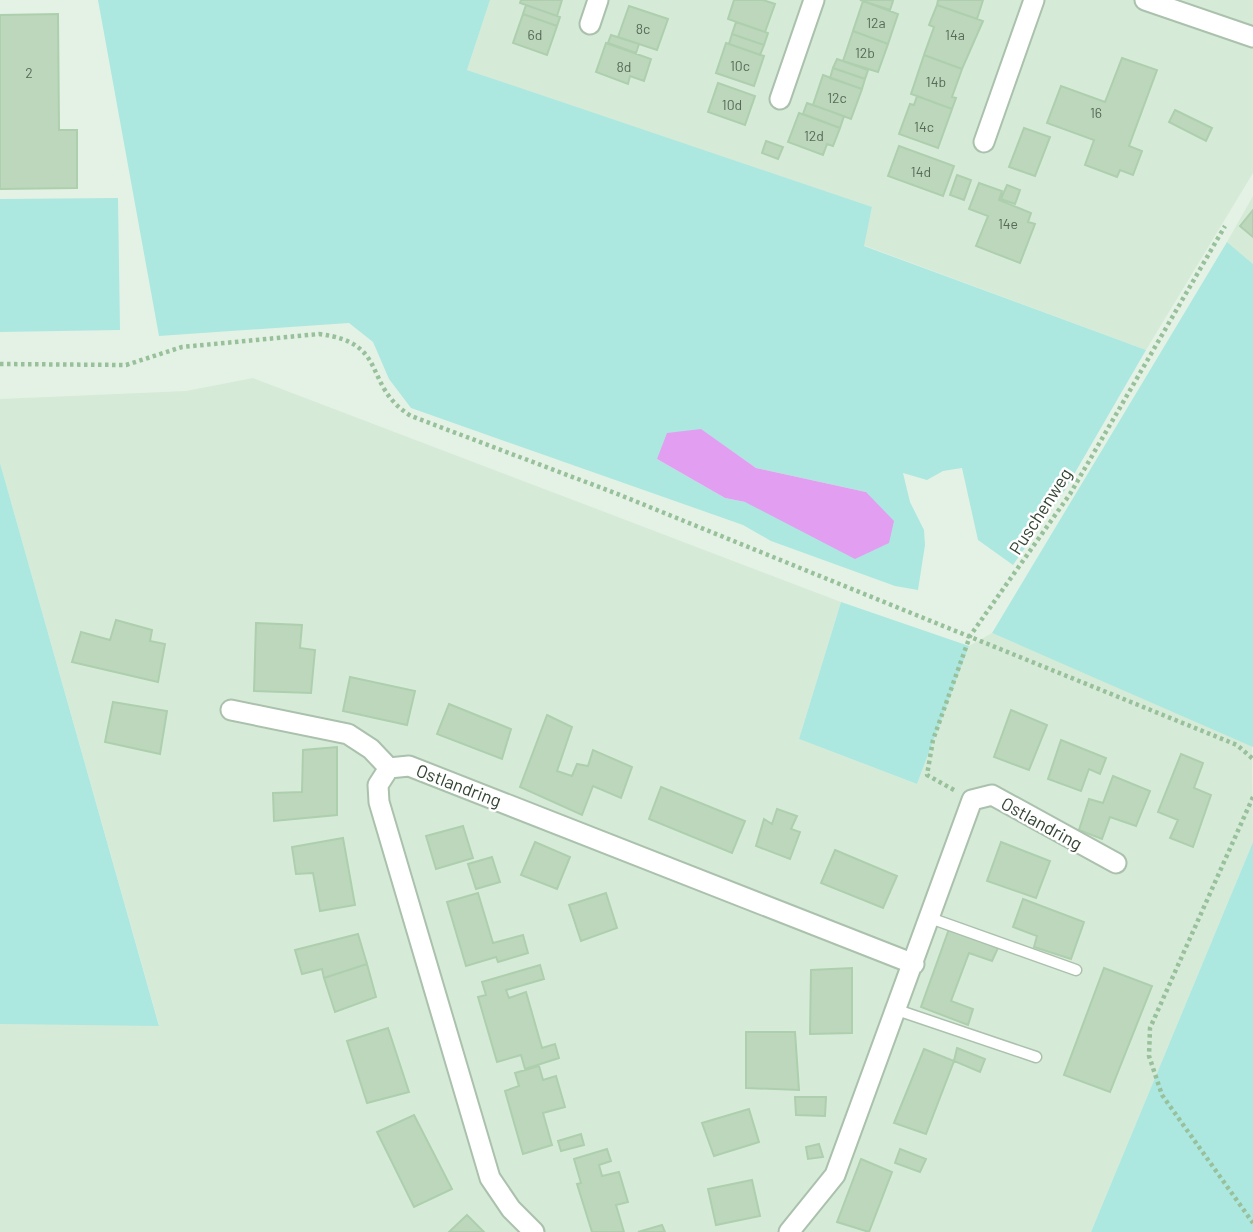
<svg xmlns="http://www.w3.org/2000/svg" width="1253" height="1232" font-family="Barlow,sans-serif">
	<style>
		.residential { fill: #d6ead8 }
		.green { fill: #ace8df; fill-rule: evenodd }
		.water { fill: #e29ff1 }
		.building { fill: #bdd7bd; stroke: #adcfad; stroke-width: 2 }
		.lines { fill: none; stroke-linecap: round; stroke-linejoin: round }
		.service-casing { stroke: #aac1ac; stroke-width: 13 }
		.minor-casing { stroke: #aac1ac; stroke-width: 23 }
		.path { stroke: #98c09a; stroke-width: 4.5; stroke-dasharray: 3.5 3.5; stroke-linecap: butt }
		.service { stroke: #fff; stroke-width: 10 }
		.minor { stroke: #fff; stroke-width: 19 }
		.labels { text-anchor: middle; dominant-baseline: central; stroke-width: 5; stroke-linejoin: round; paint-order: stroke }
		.number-label { font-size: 14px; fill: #566a56 }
		.street-label { font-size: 18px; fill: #344534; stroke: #fff }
	</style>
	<rect width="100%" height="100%" fill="#e4f2e6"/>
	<path class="residential" d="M490,0H1253V173L1146,350L863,245L872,208L467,70Z
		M1253,196V264L1227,242Z
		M253,378L841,602L799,739L917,784L969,646L992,633L1252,745L1253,842L1091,1232H0V1024L159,1025L0,463V399L186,391Z"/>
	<path class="green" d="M98,0H490L467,70L872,207L864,246L1146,350L1065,490L1013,565L978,540L962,468L943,471L927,480L903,473L910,502L924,530L925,545L918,590L895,586L771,541L743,525L411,408L389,379L373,342L349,323L159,336ZM700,429L756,468L866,492L745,502L725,498L657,459Z
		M118,198L120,330L0,332V199Z
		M1227,242L1253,264V747L992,633Z
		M0,463L159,1026L0,1024Z
		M841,602L969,646L917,784L799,739Z
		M1253,842V1232H1091Z"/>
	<path class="water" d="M701,429L756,468L866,492L894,521L889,543L855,559L745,502L725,498L657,459L667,433Z"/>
	<path class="building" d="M521,0H562L557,16L520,3Z
		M734,0H763L775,4L765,32L728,19Z
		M860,0H890L893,1L890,10Z
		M938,0H983L977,19L937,5Z
		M863,1L898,14L888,44L853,31Z
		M526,5L560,17L557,26L523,14Z
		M937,5L983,21L962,69L924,55L934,27L929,25Z
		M629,6L668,19L657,50L618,37Z
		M58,14L59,130H77V188L0,189V15Z
		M523,14L557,26L547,55L513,43Z
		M736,22L768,33L764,45L732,34Z
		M853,31L888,44L878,72L843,61Z
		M732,34L764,45L760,55L729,44Z
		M611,35L639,44L636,53L608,43Z
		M606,43L651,59L644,81L630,76L628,84L596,72Z
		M726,43L764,56L754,86L716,73Z
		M924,55L962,69L952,97L956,98L952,109L911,94Z
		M1122,58L1157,70L1129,146L1142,151L1133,175L1120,170L1117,177L1085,165L1094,140L1047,123L1061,86L1105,102Z
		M837,59L868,70L865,79L833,68Z
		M833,68L865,79L862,89L830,78Z
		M823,75L862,89L851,119L813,105Z
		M718,83L755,96L745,125L708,112Z
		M917,96L952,109L938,148L899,134L910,104L914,105Z
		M807,103L844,116L840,128L803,114Z
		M1175,110L1212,128L1206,141L1169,122Z
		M799,113L840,128L833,146L827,144L823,155L788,142Z
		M1024,128L1050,137L1035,176L1009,167Z
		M766,141L783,147L778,159L762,153Z
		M899,146L954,166L943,196L888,176Z
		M957,175L971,180L964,200L950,195Z
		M979,183L1002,191L999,200L1031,213L1028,222L1035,224L1020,263L976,246L988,216L969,209Z
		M1007,185L1020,190L1015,204L1001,199Z
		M1253,210V237L1240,226Z
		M116,620L152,630L150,641L165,644L158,682L72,662L81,632L110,640Z
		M256,623L302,625L300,648L315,650L311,693L254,691Z
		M350,677L415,691L407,725L343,711Z
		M113,702L167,711L160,754L105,742Z
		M449,704L511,729L502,759L437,734Z
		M1011,710L1047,725L1029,770L994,757Z
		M547,715L572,727L557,771L572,776L577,764L588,766L593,750L632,767L621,798L593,786L582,815L520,787Z
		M1061,740L1106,758L1100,774L1089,769L1081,791L1048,779Z
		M337,747V815L274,821L273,793L302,792L303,750Z
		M1181,754L1203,763L1194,788L1211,795L1193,847L1170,838L1178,820L1158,812Z
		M1113,776L1150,791L1136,826L1110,817L1102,839L1079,830L1089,799L1103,803Z
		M661,787L745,821L732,853L649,819Z
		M777,809L797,816L791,829L800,832L790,859L756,846L764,819L772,824Z
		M463,826L473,858L436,869L426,836Z
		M343,838L355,905L320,911L313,873L296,874L292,847Z
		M535,842L570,857L557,889L521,875Z
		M1001,842L1050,861L1036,898L987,881Z
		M835,850L897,876L883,908L821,883Z
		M492,857L500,882L476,889L468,864Z
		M478,893L493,943L523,935L528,953L498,962L496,957L466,966L447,902Z
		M606,893L617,928L581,941L569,905Z
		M1023,899L1084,922L1071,959L1034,947L1037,936L1013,927Z
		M949,929L998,948L992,961L969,953L951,1001L973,1009L968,1025L921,1007Z
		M358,934L367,964L324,978L322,969L302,974L295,950Z
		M367,964L376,997L335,1012L324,978Z
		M540,965L544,979L506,990L509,998L526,992L542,1048L555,1044L559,1058L525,1069L521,1055L497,1062L478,997L486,995L482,982Z
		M852,968V1033L810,1034L811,970Z
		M1104,968L1152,986L1110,1092L1064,1075Z
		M388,1028L409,1092L367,1103L347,1041Z
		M746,1032H795L799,1090L746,1088Z
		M957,1048L985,1059L980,1072L954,1061Z
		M924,1049L954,1061L926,1134L894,1123Z
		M539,1066L543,1080L556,1076L565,1107L543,1113L552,1145L523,1154L505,1091L519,1086L515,1073Z
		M795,1097H826L825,1116L796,1115Z
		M749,1109L759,1142L714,1156L702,1123Z
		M414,1115L452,1189L414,1207L377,1132Z
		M581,1134L584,1145L561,1151L558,1141Z
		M819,1144L823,1157L808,1159L806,1147Z
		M607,1149L611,1161L599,1165L602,1176L619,1172L628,1202L616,1205L624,1232H592L577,1184L581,1183L574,1159Z
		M900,1149L926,1159L920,1172L895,1163Z
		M861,1159L892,1172L869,1232L837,1222Z
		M752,1180L760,1216L716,1225L708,1189Z
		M467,1215L484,1232H449Z
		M662,1225L665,1232H638Z"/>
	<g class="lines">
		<defs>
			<path id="service" d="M930,918L1076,970
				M897,1010L1036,1057"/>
			<path id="minor" d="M1145,0L1253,37
				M590,24L598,0
				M780,99L814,0
				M984,142L1034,0
				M231,710L348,734L371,749L389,768
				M534,1232L511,1209L490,1178L379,802L378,785L389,768L409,766L914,964
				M789,1232L835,1175L972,800L992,795L1116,863"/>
		</defs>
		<use href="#service" class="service-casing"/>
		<use href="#minor" class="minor-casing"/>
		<path class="path" d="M0,364L126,365L182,347L319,334C391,343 361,385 411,416L615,493L1237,745L1253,759
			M954,790L927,775L933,740L970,636L1070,494L1225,226
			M1253,797L1150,1028L1149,1056L1162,1095L1253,1223"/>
		<use href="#service" class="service"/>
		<use href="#minor" class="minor"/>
	</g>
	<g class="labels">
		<g class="number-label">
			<text x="876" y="22">12a</text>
			<text x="643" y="28">8c</text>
			<text x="535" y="34">6d</text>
			<text x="955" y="34">14a</text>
			<text x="865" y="52">12b</text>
			<text x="740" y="65">10c</text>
			<text x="624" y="66">8d</text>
			<text x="29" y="72">2</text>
			<text x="936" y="81">14b</text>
			<text x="837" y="97">12c</text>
			<text x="732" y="104">10d</text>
			<text x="1096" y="112">16</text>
			<text x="924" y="126">14c</text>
			<text x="814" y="135">12d</text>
			<text x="921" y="171">14d</text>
			<text x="1008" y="223">14e</text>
		</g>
		<g class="street-label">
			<text transform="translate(1040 511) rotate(-57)">Puschenweg</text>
			<text transform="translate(459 785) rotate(21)">Ostlandring</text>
			<text transform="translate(1042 823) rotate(29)">Ostlandring</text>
		</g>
	</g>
</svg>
